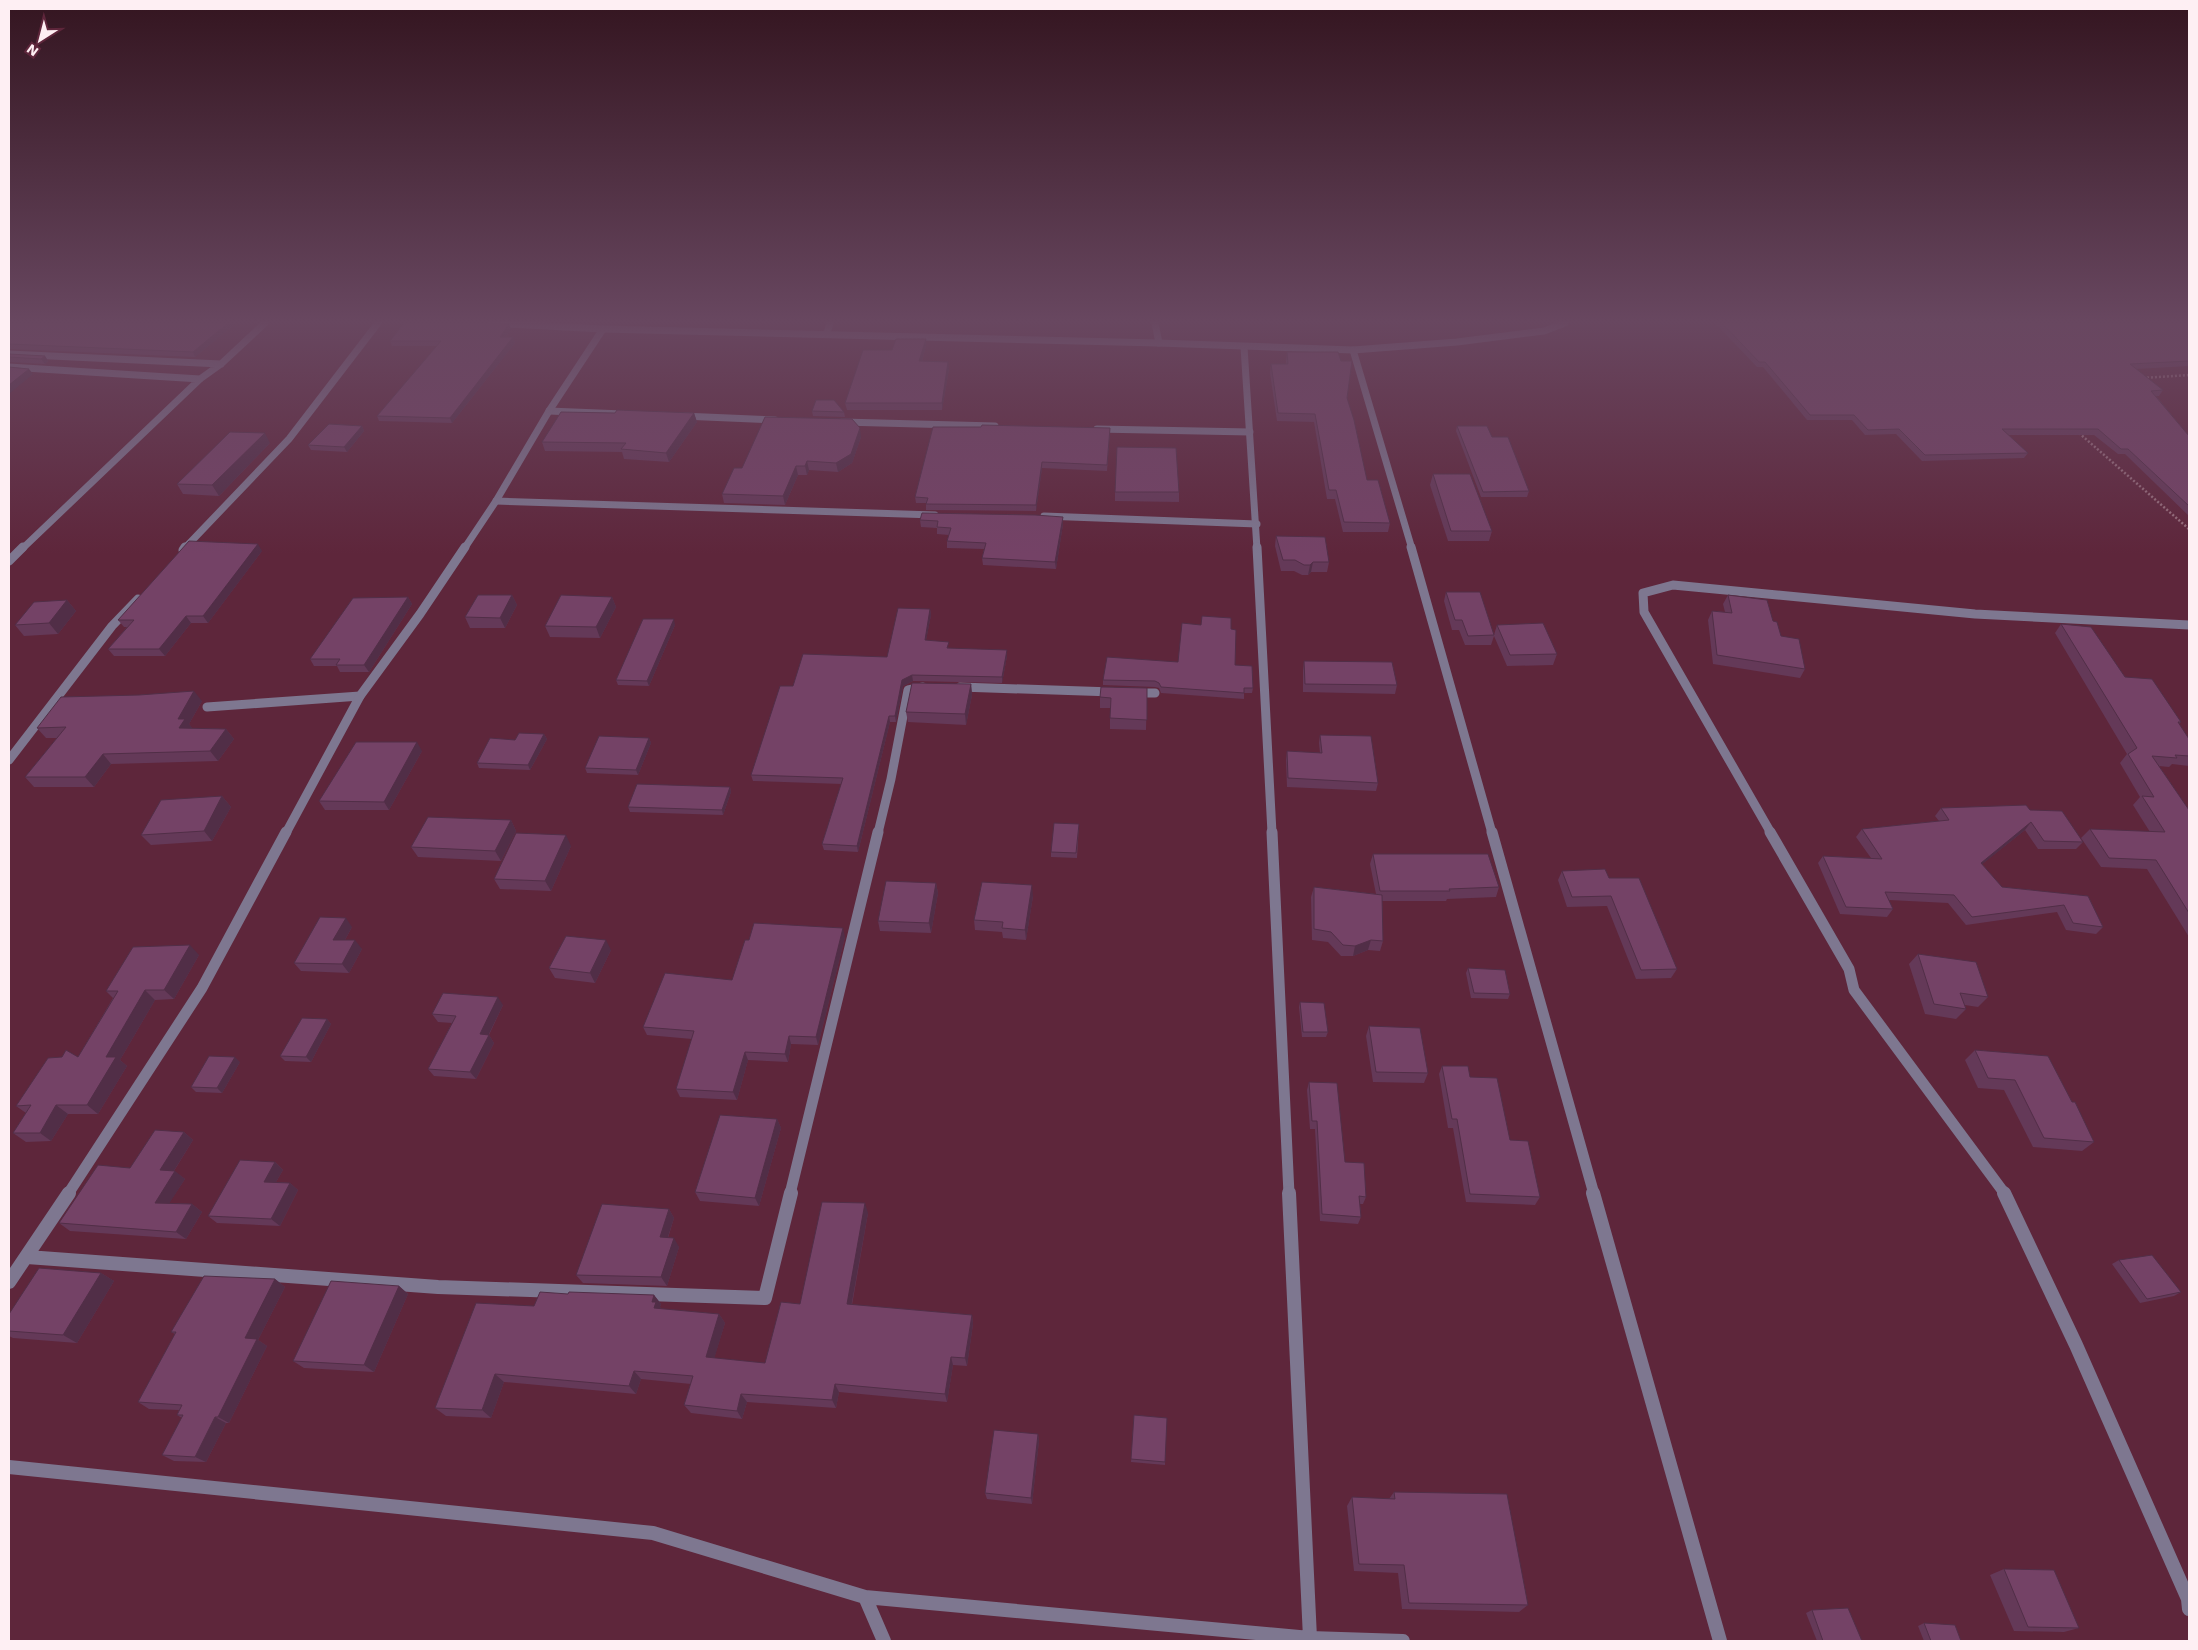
<svg xmlns="http://www.w3.org/2000/svg" width="2198" height="1650" font-family="'Work Sans',sans-serif">
	<style>
		.lines { fill: none; stroke-linecap: round; stroke-linejoin: round }
		.path { stroke: #99707e; stroke-width: 2.5; stroke-dasharray: 2 2; stroke-linecap: butt }
		.service-far1 { stroke: #7e7790; stroke-width: 7 }
		.service { stroke: #7e7790; stroke-width: 9 }
		.minor-far3 { stroke: #7e7790; stroke-width: 7 }
		.minor-far2 { stroke: #7e7790; stroke-width: 9 }
		.minor-far1 { stroke: #7e7790; stroke-width: 11 }
		.minor { stroke: #7e7790; stroke-width: 14 }
		.tertiary { stroke: #7e7790; stroke-width: 7 }
		.wall { fill: #643958 }
		.shaded-wall { fill: #512e47 }
		.building { fill: #744266; stroke: #512e47 }
	</style>
	<rect width="100%" height="100%" fill="#5e263b"/>
	<g class="lines">
		<path class="path" d="M2143,378L2189,375
			M2079,433L2189,529"/>
		<path class="service-far1" d="M1155,323L1159,343
			M827,333L830,323
			M9,354L221,364
			M9,367L200,379
			M549,411L623,414
			M682,416L775,420
			M842,422L995,426
			M1097,429L1250,432
			M496,501L935,515
			M1044,516L1257,524
			M22,549L200,379L221,364L265,323
			M184,549L289,439L378,323"/>
		<path class="service" d="M183,550L185,547
			M9,561L23,547
			M207,707L360,696
			M9,760L112,626L138,599"/>
		<path class="minor-far3" d="M1244,347L1257,549
			M1353,350L1412,549
			M464,549L496,501L549,411L603,329"/>
		<path class="minor-far2" d="M1257,547L1272,833
			M1411,547L1492,833
			M960,687L1113,692
			M1135,693H1155
			M286,833L360,696L420,614L465,547
			M878,833L891,779L908,690L923,687
			M1771,833L1644,612L1643,593L1673,585L1975,614L2189,625"/>
		<path class="minor-far1" d="M1272,832L1289,1194
			M1492,832L1594,1194
			M1770,832L1849,969L1854,990L2005,1194
			M68,1194L202,988L286,832
			M790,1194L878,832"/>
		<path class="minor" d="M1289,1193L1310,1638
			M1593,1193L1720,1641
			M2004,1193L2076,1345L2188,1599L2189,1609
			M27,1257L438,1287L765,1298L791,1193
			M9,1282L69,1193
			M9,1467L653,1533L865,1597L1310,1638L1403,1641
			M865,1597L884,1641"/>
		<path class="tertiary" d="M490,323L603,329L1159,343L1353,350L1457,342L1544,331L1565,323"/>
	</g>
	<path class="wall" d="M9,323H236L195,357L9,349Z
		M1715,323H2189V366L2136,369L2163,390L2159,396H2156L2189,436V516L2125,454H2118L2094,435H2008L2028,453L2024,458L1922,461L1896,434L1865,435L1852,420H1807L1763,367H1757Z
		M511,329L506,337H513L515,343L452,423L379,421L377,416L437,346H392L390,341Z
		M926,346L922,361L949,369L942,410H847L845,403L892,350Z
		M1287,352L1347,398L1367,480L1390,523L1388,532H1343L1335,499H1327L1314,422L1277,421L1270,373L1271,364H1286V361Z
		M9,354L45,356L48,361L45,364L9,362Z
		M812,411L844,412L845,417L813,416Z
		M615,413H694L697,422L669,462L624,459L622,452L545,451L542,442Z
		M362,426L364,431L347,452L311,450L308,445Z
		M1457,426L1529,491L1527,497H1481L1456,431Z
		M1110,428L1107,471L1042,468L1036,511L926,510V503H916L915,497Z
		M861,437L852,463L838,472L809,470L807,475H798L785,505L724,503L722,494Z
		M270,443L219,496L183,494L177,484Z
		M1433,474L1492,531L1489,541H1448L1430,485Z
		M1115,492H1179V502L1115,501Z
		M920,520L1063,524L1056,569L983,565L982,558L984,549L947,548V541L949,535L937,534V528L921,527Z
		M1276,536L1329,562L1327,572H1311L1308,575H1302L1294,571H1281L1275,546Z
		M262,551L208,623H191L165,656H114L108,649L127,627H124L118,620Z
		M1446,592L1494,635L1497,625L1557,654L1553,665L1507,666L1494,636L1491,645H1465L1459,630H1452L1444,601Z
		M512,595L517,605L505,628H470L465,617Z
		M1728,595L1773,621L1781,636L1805,669L1800,678L1713,664L1708,620L1712,611L1725,612L1723,604Z
		M408,597L412,604L369,672H340L337,666H314L310,659Z
		M612,597L616,607L600,638L550,637L545,626Z
		M67,600L76,611L58,634L24,636L15,625Z
		M930,609L931,615L926,640L949,648L1007,656L1002,683L913,681L903,686L896,722H890L858,852L824,850L822,844L842,784L753,781L751,775L793,686L887,657Z
		M2061,624L2181,722L2179,724L2189,739V766L2172,764L2169,767L2159,766L2189,810V937L2147,869L2101,867L2081,838L2090,829L2150,832L2133,805L2140,797L2120,763L2127,754L2055,633Z
		M675,625L649,686L618,685L616,680Z
		M1231,629L1235,665L1253,688L1252,693H1244V699L1161,693L1159,688L1155,687L1103,685V680L1178,662Z
		M1304,661L1397,685L1395,694L1303,692V670Z
		M971,684L972,695L966,725L908,722L906,712Z
		M1147,688L1146,730L1110,729V708H1100V697Z
		M202,701L189,724L192,728L226,729L234,739L218,761L111,764L94,787H34L25,777L57,738H46L37,728Z
		M544,734L547,739L530,770L479,768L477,763Z
		M1320,735L1378,783L1376,791L1287,787L1286,760L1287,751L1320,753L1319,743Z
		M649,738L651,743L638,775L587,773L585,768Z
		M422,751L389,810H325L319,801Z
		M730,787L731,792L723,815L630,812L628,807Z
		M222,796L231,807L212,841L151,845L141,835Z
		M1941,808L2030,810L2083,842L2076,849H2038L2025,830L1982,864L2002,887L2088,896L2103,927L2096,934L2066,930L2057,912L1966,925L1948,903L1889,900L1893,909L1887,917L1840,914L1818,863L1823,856L1871,858L1856,837L1862,829L1939,821L1935,816Z
		M511,820L516,831L501,861L418,857L411,847Z
		M1079,824L1077,858L1051,857V852Z
		M571,846L551,891L500,889L494,879Z
		M1373,854L1499,887L1496,897L1447,899L1446,901H1382L1383,941L1380,951L1368,950L1353,956H1341L1328,942L1312,940L1311,897L1314,887L1376,894L1370,864Z
		M1562,871L1609,878L1677,969L1671,978L1636,979L1607,906L1567,907L1558,880Z
		M936,883L938,893L931,933L880,931L878,921Z
		M1033,896L1026,940L1003,938L1002,932L975,930L974,920Z
		M352,927L345,940L362,949L349,973L301,971L294,963Z
		M845,937L818,1045L791,1044L788,1062L748,1060L737,1100L680,1097L676,1089L692,1039L647,1035L643,1027L732,980Z
		M611,950L595,983L555,978L549,968Z
		M1918,954L1988,997L1978,1007L1965,1005L1966,1009L1956,1019L1925,1014L1909,964Z
		M199,955L174,999L155,1000L120,1060L127,1066L98,1114H68L51,1141L26,1142L13,1133L26,1113L16,1106L78,1057L113,998L106,991Z
		M1468,968L1510,994L1508,999L1471,998L1466,973Z
		M1300,1002L1328,1032L1326,1037H1302L1299,1007Z
		M503,1005L489,1035L494,1043L476,1079L434,1076L428,1069L452,1023L438,1022L432,1014Z
		M327,1019L331,1024L311,1062L285,1061L280,1056Z
		M1369,1026L1428,1073L1424,1083L1373,1082L1366,1036Z
		M1975,1050L2072,1102L2094,1142L2082,1151L2033,1147L2004,1090L1978,1088L1965,1060Z
		M240,1062L222,1093L196,1092L191,1087Z
		M1442,1066L1470,1077L1540,1197L1535,1205L1466,1202L1453,1128H1448L1439,1074Z
		M1309,1082L1345,1162L1366,1197L1363,1204H1360L1361,1217L1358,1224L1320,1221L1315,1129H1310L1307,1090Z
		M777,1119L781,1128L759,1206L700,1201L695,1192Z
		M184,1132L193,1140L174,1171L185,1179L169,1203L192,1204L202,1212L186,1239L70,1231L59,1223L130,1168Z
		M275,1162L283,1170L276,1182L290,1183L298,1190L280,1226L217,1223L208,1216Z
		M669,1209L674,1218L668,1238L679,1247L667,1286L583,1283L576,1275Z
		M868,1213L852,1305L972,1315L973,1324L967,1366L953,1365L947,1402L839,1392L836,1408L747,1402L742,1419L691,1413L684,1405L691,1384L641,1379L636,1394L504,1382L491,1418L446,1416L435,1408L534,1306L568,1294L654,1295L661,1304L660,1307L661,1309L719,1314L725,1323L714,1358L765,1363L800,1304Z
		M2119,1260L2181,1292L2174,1296L2140,1303L2112,1264Z
		M101,1273L114,1281L77,1343L13,1338L9,1336V1314Z
		M275,1279L285,1287L258,1340L267,1346L229,1423H226L206,1462L174,1461L162,1455L182,1418L177,1415L179,1410L149,1409L138,1402L175,1334L171,1332Z
		M399,1286L408,1294L374,1372L304,1368L293,1361Z
		M1134,1415L1165,1462V1465L1131,1462Z
		M1038,1434L1039,1441L1032,1504L987,1499L985,1493Z
		M1394,1492L1528,1605L1519,1612L1402,1609L1398,1573L1354,1571L1347,1506L1352,1497L1389,1499Z
		M2004,1569L2079,1628L2064,1632L2014,1631L1990,1575Z
		M1812,1610L1862,1641H1817L1806,1613Z
		M1924,1623L1961,1641H1924L1918,1626Z"/>
	<path class="shaded-wall" d="M228,323H236L195,357L193,352Z
		M509,324L511,329L502,342L500,337Z
		M513,337L515,343L452,423L450,418Z
		M926,339V346L920,368L919,361Z
		M45,356L48,361L45,364L41,359Z
		M948,362L949,369L942,410V403Z
		M29,369L33,374L9,394V385Z
		M694,413L697,422L669,462L666,453Z
		M362,426L364,431L347,452L344,447Z
		M860,428L861,437L852,463L838,472L836,463Z
		M265,433L270,443L219,496L212,485Z
		M807,461L809,470L807,475L805,466Z
		M1042,462V468L1036,511V505Z
		M796,466L798,475L785,505L783,496Z
		M1063,517V524L1056,569L1055,562Z
		M258,544L262,551L208,623L203,616Z
		M1313,562L1311,572L1308,575L1310,565Z
		M512,595L517,605L505,628L500,618Z
		M408,597L412,604L369,672L364,665Z
		M612,597L616,607L600,638L596,627Z
		M67,600L76,611L58,634L49,623Z
		M930,609L931,615L925,646V640Z
		M186,616L191,623L165,656L159,649Z
		M674,619L675,625L649,686L647,681Z
		M1007,650V656L1002,683V677Z
		M912,675L913,681L903,686L896,722L895,716L902,680Z
		M971,684L972,695L966,725L965,714Z
		M194,691L202,701L189,724L193,729L179,728L178,719Z
		M889,716L890,722L858,852L857,846Z
		M226,729L234,739L218,761L210,751Z
		M544,734L547,739L530,770L528,765Z
		M649,738L651,743L638,775L636,770Z
		M417,742L422,751L389,810L384,802Z
		M103,754L111,764L94,787L85,777Z
		M730,787L731,792L723,815L722,810Z
		M222,796L231,807L212,841L204,831Z
		M511,820L516,831L501,861L495,851Z
		M2031,822L2025,830L1975,870L1981,863Z
		M566,835L571,846L551,891L545,881Z
		M936,883L938,893L931,933L929,923Z
		M1032,885L1033,896L1026,940L1025,930Z
		M346,918L352,927L340,949L333,940Z
		M843,928L845,937L818,1045L816,1037Z
		M355,940L362,949L349,973L342,964Z
		M606,940L611,950L595,983L590,973Z
		M1371,940L1368,950L1353,956L1355,946Z
		M190,945L199,955L174,999L164,990Z
		M145,990L155,1000L120,1060L127,1066L98,1114L87,1105L106,1057Z
		M498,997L503,1005L487,1038L489,1035L494,1043L476,1079L470,1072L480,1034Z
		M327,1019L331,1024L311,1062L306,1057Z
		M789,1036L791,1044L788,1062L785,1054Z
		M745,1052L748,1060L737,1100L733,1092Z
		M235,1057L240,1062L222,1093L217,1088Z
		M56,1105L68,1114L51,1141L40,1133Z
		M777,1119L781,1128L759,1206L755,1198Z
		M184,1132L193,1140L170,1177L160,1170Z
		M275,1162L283,1170L272,1189L264,1182Z
		M175,1171L185,1179L165,1210L155,1203Z
		M290,1183L298,1190L280,1226L271,1219Z
		M865,1203L868,1213L850,1313L847,1304Z
		M192,1204L202,1212L186,1239L176,1232Z
		M669,1209L674,1218L665,1246L660,1237Z
		M674,1238L679,1247L667,1286L661,1277Z
		M101,1273L114,1281L77,1343L63,1335Z
		M275,1279L285,1287L258,1340L267,1346L229,1423L218,1417L245,1338Z
		M399,1286L408,1294L374,1372L364,1365Z
		M654,1295L661,1304L660,1307L663,1311L654,1308L652,1302Z
		M719,1314L725,1323L712,1366L706,1357Z
		M972,1315L973,1324L967,1366L965,1358Z
		M951,1357L953,1365L947,1402L945,1394Z
		M634,1371L641,1379L636,1394L629,1386Z
		M495,1374L504,1382L491,1418L482,1410Z
		M835,1384L839,1392L836,1408L832,1400Z
		M741,1394L747,1402L742,1419L737,1411Z
		M215,1417L226,1423L206,1462L195,1457Z
		M1038,1434L1039,1441L1032,1504L1031,1498Z"/>
	<path class="building" d="M9,323H228L193,352L9,344Z
		M404,323H497L509,324L500,337H513L450,418L377,416L441,341H390Z
		M1722,323H2189V361L2130,364L2163,390L2151,391L2189,436V506L2128,449H2121L2098,429H2002L2028,453L1925,455L1899,429L1868,430L1854,415H1810L1765,362H1759Z
		M896,339H926L919,361L948,362L942,403H845L863,350H892Z
		M1287,352H1338L1341,361H1352L1347,398L1354,420L1367,480H1378L1390,523L1344,522L1336,490H1329L1315,414L1278,413L1271,364H1288Z
		M9,354L45,356L41,359L9,357Z
		M9,367L29,369L9,385Z
		M816,400H834L844,412L812,411Z
		M617,410L694,413L666,453L621,449L626,443L542,442L561,412L615,413Z
		M765,417L852,419L860,428L851,454L836,463L807,461L805,466H796L783,496L722,494L734,468H742Z
		M329,424L362,426L344,447L308,445Z
		M982,425L1110,428L1107,465L1042,462L1036,505L926,504L928,498L915,497L933,427H981Z
		M1457,426H1487L1492,437H1508L1529,491L1483,492Z
		M230,432L265,433L212,485L177,484Z
		M1117,447L1176,448L1179,492H1115Z
		M1433,474H1470L1492,531H1451Z
		M922,513L1035,515L1063,517L1055,562L982,558L986,543L947,541L951,528L937,527L938,521L920,520Z
		M1276,536L1325,537L1329,562H1313L1310,565H1304L1295,560H1283Z
		M189,541L258,544L203,616H186L159,649H108L134,620H118Z
		M1446,592H1480L1494,635L1468,636L1462,620H1455Z
		M478,595H512L500,618L465,617Z
		M561,595L612,597L596,627L545,626Z
		M1728,595L1767,600L1773,621L1777,622L1781,636L1799,639L1805,669L1717,655L1712,611L1732,613Z
		M408,597L364,665H336L340,659H310L353,598Z
		M67,600L49,623L15,625L34,602Z
		M898,608L930,609L925,640L949,642L947,648L1007,650L1002,677L912,675L902,680L895,716H889L857,846L822,844L843,778L751,775L780,686H793L803,654L887,657Z
		M1202,616L1231,618V629L1236,630L1235,665L1252,666L1253,688H1244V693L1161,687L1159,683L1155,681L1103,680L1107,657L1178,662L1182,623L1201,625Z
		M643,619H674L647,681L616,680Z
		M1543,623L1557,654L1510,655L1497,625Z
		M2061,624L2091,627L2125,677L2152,679L2181,722H2178L2189,739V756L2175,755L2177,758L2152,756L2189,810V913L2156,860L2109,858L2090,829L2165,832L2142,796L2154,797L2128,754L2137,748Z
		M1304,661L1392,662L1397,685L1305,684Z
		M912,683L971,684L965,714L906,712Z
		M1101,687L1147,688V720L1110,718L1111,698L1100,697Z
		M194,691L178,719H185L179,728L226,729L210,751L103,754L85,777H25L66,727L37,728L61,697L139,695Z
		M519,733L544,734L528,765L477,763L490,738L515,740Z
		M1320,735L1371,736L1378,783L1288,778L1287,751L1322,753Z
		M599,736L649,738L636,770L585,768Z
		M356,742H417L384,802L319,801Z
		M637,784L730,787L722,810L628,807Z
		M222,796L204,831L141,835L161,800Z
		M2026,805L2030,810L2062,811L2083,842L2044,841L2031,822L1981,863L2002,887L2088,896L2103,927L2073,923L2064,905L1972,917L1954,895L1885,892L1893,909L1846,907L1823,856L1882,859L1862,829L1949,820L1941,808Z
		M428,817L511,820L495,851L411,847Z
		M1054,823L1079,824L1076,853L1051,852Z
		M516,833L566,835L545,881L494,879Z
		M1373,854H1488L1499,887L1449,889L1450,891H1380Z
		M1605,869L1609,878H1639L1677,969L1641,970L1611,896L1572,897L1562,871Z
		M886,881L936,883L929,923L878,921Z
		M982,882L1032,885L1025,930L1002,928L1003,922L974,920Z
		M1314,887L1382,895L1383,941L1371,940L1355,946L1343,945L1331,932L1314,929Z
		M320,917L346,918L333,940H355L342,964L294,963Z
		M754,923L843,928L816,1037L789,1036L785,1054L745,1052L733,1092L676,1089L694,1031L643,1027L665,973L732,980L745,940H749Z
		M566,936L606,940L590,973L549,968Z
		M190,945L164,990H145L106,1057H116L87,1105H56L40,1133H13L31,1105L16,1106L48,1058L62,1057L66,1050L78,1057L118,991H106L133,947Z
		M1918,954L1976,962L1988,997L1960,993L1966,1009L1934,1004Z
		M1468,968L1505,970L1510,994L1474,993Z
		M443,993L498,997L480,1034L489,1035L470,1072L428,1069L456,1016L432,1014Z
		M1300,1002L1324,1003L1328,1032H1303Z
		M302,1018L327,1019L306,1057L280,1056Z
		M1369,1026L1420,1028L1428,1073L1376,1072Z
		M1975,1050L2048,1056L2072,1102H2075L2094,1142L2044,1138L2015,1080L1988,1078Z
		M209,1056L235,1057L217,1088L191,1087Z
		M1442,1066H1468L1470,1077L1497,1078L1510,1140L1528,1141L1540,1197L1470,1194L1457,1119H1452Z
		M1309,1082L1337,1083L1345,1162L1364,1163L1366,1197L1359,1196L1361,1217L1322,1214L1317,1121H1312Z
		M720,1115L777,1119L755,1198L695,1192Z
		M155,1130L184,1132L160,1170L175,1171L155,1203L192,1204L176,1232L59,1223L98,1165L130,1168Z
		M240,1160L275,1162L264,1182L290,1183L271,1219L208,1216Z
		M822,1202L865,1203L847,1304L972,1315L965,1358L951,1357L945,1394L835,1384L832,1400L741,1394L737,1411L684,1405L693,1376L634,1371L629,1386L495,1374L482,1410L435,1408L476,1303L534,1306L540,1292L568,1294L569,1292L654,1295L652,1302H656L654,1308L719,1314L706,1357L765,1363L781,1302L800,1304Z
		M602,1204L669,1209L660,1237L674,1238L661,1277L576,1275Z
		M2152,1255L2181,1292L2147,1299L2119,1260Z
		M39,1268L101,1273L63,1335L9,1331V1314Z
		M204,1276L275,1279L245,1338L257,1339L218,1417H215L195,1457L162,1455L183,1415H177L182,1405L138,1402L176,1332H171Z
		M331,1281L399,1286L364,1365L293,1361Z
		M1134,1415L1167,1418L1165,1462L1131,1459Z
		M994,1430L1038,1434L1031,1498L985,1493Z
		M1394,1492L1507,1494L1528,1605L1409,1603L1404,1565L1359,1564L1352,1497L1395,1499Z
		M2004,1569L2054,1570L2079,1628L2028,1627Z
		M1848,1608L1862,1641H1823L1812,1610Z
		M1924,1623L1955,1625L1961,1641H1931Z"/>
	<linearGradient id="sky" x2="0" y2="1"><stop stop-color="#341520"/><stop offset="0.58" stop-color="#684760"/><stop offset="1" stop-color="#684760" stop-opacity="0"/></linearGradient>
	<rect width="2198" height="554" fill="url(#sky)"/>
	<rect width="2198" height="1650" fill="none" stroke="#feeff3" stroke-width="20"/>
	<g transform="translate(40 40) rotate(216)" stroke="#5e263b" stroke-width="4" paint-order="stroke">
	<path d="M0-4L9 19L0 12L-9 19Z" fill="#feeff3"/>
	<text y="-8" font-size="14" font-weight="bold" text-anchor="middle" fill="#feeff3">N</text>
	</g>
</svg>
